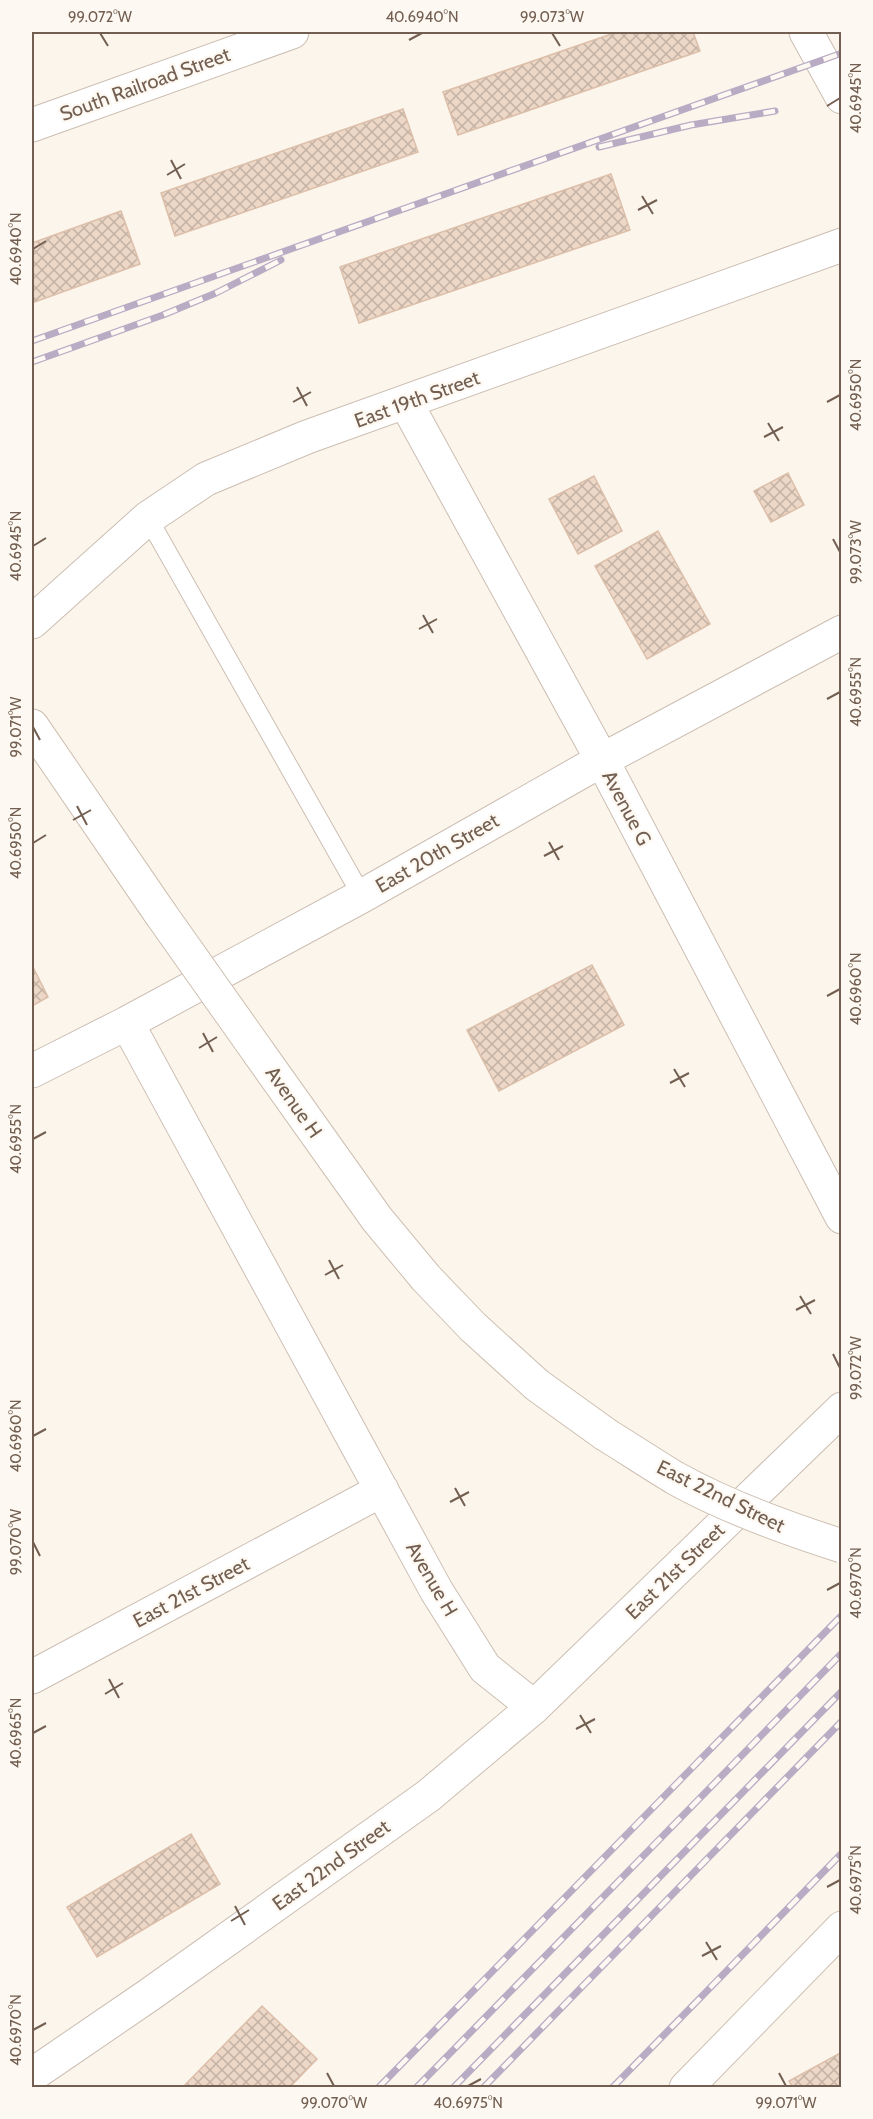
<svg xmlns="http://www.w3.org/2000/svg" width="873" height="2119" font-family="Cabin,sans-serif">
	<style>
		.building { fill: url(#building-cross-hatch); stroke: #ddbfa9; stroke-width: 1.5 }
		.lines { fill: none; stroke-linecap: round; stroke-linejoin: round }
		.lane-casing { stroke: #ccbeb3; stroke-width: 20 }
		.street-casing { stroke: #ccbeb3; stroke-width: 35 }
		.secondary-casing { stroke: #cebfb1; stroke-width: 35 }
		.lane { stroke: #fff; stroke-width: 18 }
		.street { stroke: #fff; stroke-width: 33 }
		.secondary { stroke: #fff; stroke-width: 33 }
		.rail-casing { stroke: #b9abc4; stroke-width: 7 }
		.rail { stroke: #fdf9f2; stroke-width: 4.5; stroke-dasharray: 14; stroke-linecap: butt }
		.secondary-bridge-casing { stroke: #cebfb1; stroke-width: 35; stroke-linecap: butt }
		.secondary-bridge { stroke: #fff; stroke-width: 33 }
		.ticks { fill: none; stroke: #735f51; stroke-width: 2 }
		.labels { text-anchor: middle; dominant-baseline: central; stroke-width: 4.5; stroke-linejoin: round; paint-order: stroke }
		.street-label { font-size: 20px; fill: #735f51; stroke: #fdf9f2 }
		.neatline { fill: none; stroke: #735f51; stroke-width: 2 }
		.ticks-label { font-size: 15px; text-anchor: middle; fill: #735f51 }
	</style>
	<defs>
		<pattern id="building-cross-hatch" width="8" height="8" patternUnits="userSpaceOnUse" patternTransform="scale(1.5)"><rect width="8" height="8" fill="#edd7c7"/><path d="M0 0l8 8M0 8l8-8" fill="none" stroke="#c4b2a4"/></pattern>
	</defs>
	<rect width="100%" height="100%" fill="#fbf5ec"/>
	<path class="building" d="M617,32H693L700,51L458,135L443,92Z
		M403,109L418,152L175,236L161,193Z
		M611,174L630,230L359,323L340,267Z
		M121,211L140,264L32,303V243Z
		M788,473L804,505L771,522L754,491Z
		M594,476L622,531L578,554L549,499Z
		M658,531L710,624L647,659L595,566Z
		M32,965L48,997L32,1006Z
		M592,965L624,1025L499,1091L467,1030Z
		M191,1834L220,1884L97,1957L67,1907Z
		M262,2006L317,2059L289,2088H182Z
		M842,2052V2088H793L789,2081Z"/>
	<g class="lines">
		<defs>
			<path id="lane" d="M148,518L362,896"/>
			<path id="street" d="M806,32L842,97
				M32,125L292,32
				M406,403L602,760L842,1217
				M32,622L148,518L206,479L307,437L842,245
				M127,1023L436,1590L485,1668L534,1707
				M32,1071L127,1023L362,896L602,760L842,632
				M32,1677L382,1490
				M32,2075L149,1995L428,1796L534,1707L842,1409"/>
			<path id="secondary" d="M32,726L160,913
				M259,1053L377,1219L426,1278L473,1327L537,1385L605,1434
				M686,2088L842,1928"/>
		</defs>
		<use href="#lane" class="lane-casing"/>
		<use href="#street" class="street-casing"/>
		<use href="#secondary" class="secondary-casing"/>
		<use href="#lane" class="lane"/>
		<use href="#street" class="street"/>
		<use href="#secondary" class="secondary"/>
		<defs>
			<path id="rail" d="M599,147L691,125L775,111
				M32,341L842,53
				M32,362L163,315L216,293L281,260
				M378,2088L842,1615
				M416,2088L842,1653
				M453,2088L842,1691
				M483,2088L842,1721
				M612,2088L842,1853"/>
		</defs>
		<use href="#rail" class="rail-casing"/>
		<use href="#rail" class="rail"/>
		<defs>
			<path id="secondary-bridge" d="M160,913L259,1053
				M605,1434C629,1449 652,1464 675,1478C727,1507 785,1528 842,1546"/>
		</defs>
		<use href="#secondary-bridge" class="secondary-bridge-casing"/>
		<use href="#secondary-bridge" class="secondary-bridge"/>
	</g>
	<path class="ticks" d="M100,33L108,46M552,33L560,46M409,40L422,33M827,106L840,98M171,160L181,179M167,175L185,164M642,196L653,214M638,210L657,200M33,249L46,241M297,387L307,406M293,402L311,392M827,402L840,395M768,423L779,441M764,437L783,427M833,539L840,552M33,546L46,538M423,615L433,633M419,629L437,619M827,699L840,692M33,727L40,740M77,806L87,825M73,820L91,810M549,842L559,860M33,843L46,835M544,856L563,846M827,996L840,989M203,1033L213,1052M199,1048L217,1037M674,1069L685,1087M670,1083L689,1073M33,1139L46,1132M329,1260L339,1279M325,1275L343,1265M800,1296L811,1314M796,1310L815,1300M833,1354L840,1368M33,1436L46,1429M455,1488L465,1506M450,1502L469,1492M33,1542L40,1556M827,1590L840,1583M109,1679L119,1698M105,1694L123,1683M580,1715L591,1733M576,1729L595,1719M33,1733L46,1726M827,1887L840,1880M235,1906L245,1925M231,1921L249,1910M706,1942L717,1960M702,1956L721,1946M33,2030L46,2023M327,2073L334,2086M779,2073L786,2086M468,2086L481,2079"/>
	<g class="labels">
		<g class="street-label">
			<text transform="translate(145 84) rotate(-20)">South Railroad Street</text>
			<text transform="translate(417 399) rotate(-20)">East 19th Street</text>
			<text transform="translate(627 808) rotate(62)">Avenue G</text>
			<text transform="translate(437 853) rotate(-30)">East 20th Street</text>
			<text transform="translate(294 1102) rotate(55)">Avenue H</text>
			<text transform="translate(721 1496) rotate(26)">East 22nd Street</text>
			<text transform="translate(675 1571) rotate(-44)">East 21st Street</text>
			<text transform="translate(432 1579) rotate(60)">Avenue H</text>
			<text transform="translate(191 1592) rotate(-28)">East 21st Street</text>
			<text transform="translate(331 1865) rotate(-36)">East 22nd Street</text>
		</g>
	</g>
	<rect width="873" height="2119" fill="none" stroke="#fdf9f2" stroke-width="66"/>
	<rect x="33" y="33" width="807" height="2053" class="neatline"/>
	<g class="ticks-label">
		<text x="100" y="22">99.072°W</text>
		<text x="422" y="22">40.6940°N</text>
		<text x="552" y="22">99.073°W</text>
		<text transform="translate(856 98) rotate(-90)" y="5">40.6945°N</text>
		<text transform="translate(16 249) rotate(-90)" y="5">40.6940°N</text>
		<text transform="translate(856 395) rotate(-90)" y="5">40.6950°N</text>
		<text transform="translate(16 546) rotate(-90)" y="5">40.6945°N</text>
		<text transform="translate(856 552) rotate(-90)" y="5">99.073°W</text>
		<text transform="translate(856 692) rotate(-90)" y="5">40.6955°N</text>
		<text transform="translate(16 727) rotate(-90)" y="5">99.071°W</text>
		<text transform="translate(16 843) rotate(-90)" y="5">40.6950°N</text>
		<text transform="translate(856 989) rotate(-90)" y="5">40.6960°N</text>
		<text transform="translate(16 1139) rotate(-90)" y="5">40.6955°N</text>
		<text transform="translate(856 1368) rotate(-90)" y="5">99.072°W</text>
		<text transform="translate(16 1436) rotate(-90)" y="5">40.6960°N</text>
		<text transform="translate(16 1542) rotate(-90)" y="5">99.070°W</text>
		<text transform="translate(856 1583) rotate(-90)" y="5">40.6970°N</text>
		<text transform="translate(16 1733) rotate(-90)" y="5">40.6965°N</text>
		<text transform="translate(856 1880) rotate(-90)" y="5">40.6975°N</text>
		<text transform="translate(16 2030) rotate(-90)" y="5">40.6970°N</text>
		<text x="334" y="2108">99.070°W</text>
		<text x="468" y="2108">40.6975°N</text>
		<text x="786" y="2108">99.071°W</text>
	</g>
</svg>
